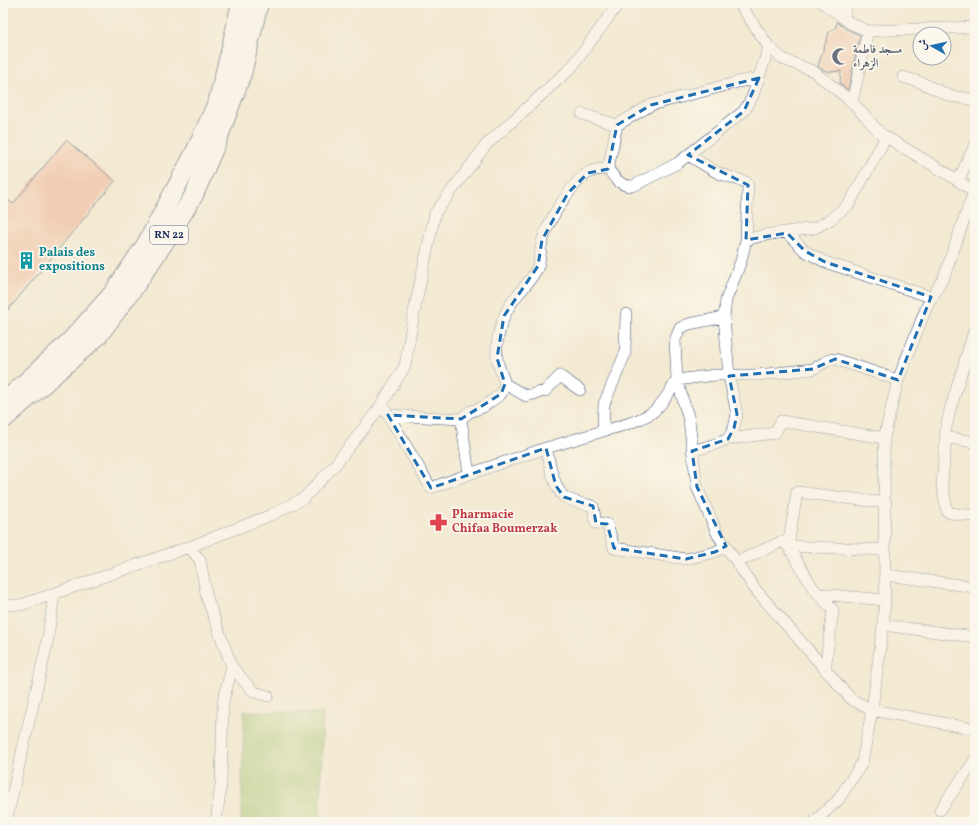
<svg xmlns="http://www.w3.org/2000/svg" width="978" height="825" font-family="Vollkorn,Amiri,serif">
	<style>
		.green { fill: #9fc26c; stroke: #5d7865 }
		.building { fill: #f0ab8e }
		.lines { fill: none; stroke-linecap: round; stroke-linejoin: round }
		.minor-casing { stroke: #3b4b6f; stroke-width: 12 }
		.trunk-casing { stroke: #3b4b6f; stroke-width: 20 }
		.minor { stroke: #fff; stroke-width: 11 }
		.trunk { stroke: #fff; stroke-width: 18 }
		.marked { fill: none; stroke: #1f6fb2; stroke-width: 3; stroke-dasharray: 8 5; stroke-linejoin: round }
		.labels { text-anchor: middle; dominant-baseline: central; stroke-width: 3.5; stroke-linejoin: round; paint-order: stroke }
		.shield { fill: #fbf7ec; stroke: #5e6b89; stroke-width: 1 }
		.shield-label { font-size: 11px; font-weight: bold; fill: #1b2f5e }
		.worship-label { font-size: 12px; font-weight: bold; fill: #5b616d; stroke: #fbf7ec; text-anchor: start }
		.culture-label { font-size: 12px; font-weight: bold; fill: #0d838f; stroke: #fbf7ec; text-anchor: start }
		.health-label { font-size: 12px; font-weight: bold; fill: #be3a42; stroke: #fbf7ec; text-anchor: start }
	</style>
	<rect width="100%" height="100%" fill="#fbf7ec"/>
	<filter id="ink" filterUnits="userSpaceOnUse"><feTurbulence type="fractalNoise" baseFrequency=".025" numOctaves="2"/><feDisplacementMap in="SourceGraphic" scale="8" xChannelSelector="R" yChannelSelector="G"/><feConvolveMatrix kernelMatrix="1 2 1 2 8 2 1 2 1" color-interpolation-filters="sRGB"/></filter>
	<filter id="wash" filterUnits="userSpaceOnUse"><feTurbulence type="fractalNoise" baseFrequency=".012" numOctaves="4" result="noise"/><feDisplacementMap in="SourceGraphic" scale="16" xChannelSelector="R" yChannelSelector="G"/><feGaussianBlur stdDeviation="0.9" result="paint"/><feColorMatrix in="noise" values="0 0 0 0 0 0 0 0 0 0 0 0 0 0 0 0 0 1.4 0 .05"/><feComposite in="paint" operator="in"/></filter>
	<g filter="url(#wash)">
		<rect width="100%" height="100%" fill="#f3ead2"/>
		<path class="green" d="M244,711L323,713L320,822H241Z"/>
		<g id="blocks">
			<path class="building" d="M837,22L848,30L860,35L848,90L840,84L841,71L830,72L823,70L818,66L829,32L836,27Z
				M66,140L115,181L3,316V196L13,204Z"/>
		</g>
	</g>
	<g filter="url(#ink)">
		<use href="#blocks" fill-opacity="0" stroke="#3b4b6f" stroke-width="1"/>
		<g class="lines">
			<defs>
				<path id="minor" d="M739,3L769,47L783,59L813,71L852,102L881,134L946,173L975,192
					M823,3L852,24L868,31L975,27
					M845,3V19
					M903,77L920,82L950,96L971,99L975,102
					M852,102L868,31
					M617,125L651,105L738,82L759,78
					M688,155L718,173L746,182L748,185L746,240
					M608,169C614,177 620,187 633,186L678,163L744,111L752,98L769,47
					M958,181L975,145
					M787,233L805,251L825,262L931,297
					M724,317L689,324L680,328L675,340L677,380L689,420L697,487L718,535L755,589L851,699L872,710L975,729
					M975,328L950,410L945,432L946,436L949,438L975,442
					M505,384L526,396L545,391L560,376L580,390
					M382,404L388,415L431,488L469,474L461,419L388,415
					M461,419L469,412L483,407L501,394L505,384C503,376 498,367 497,358C495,338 503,313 515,298C522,289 535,276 538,266C541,257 540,247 543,239C549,220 572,181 590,172C595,169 601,169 608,169L617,125L582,114
					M603,431C619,427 636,422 650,414C659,409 672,389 677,380L715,375H757L813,369L829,360L835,359L898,380
					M946,436L942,484L947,511L950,513L975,516
					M728,439L775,433L781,421L884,438
					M546,448L603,431L604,404L625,354L626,314
					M692,451L716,444L728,439L734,428L737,414L729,376L724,317L726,300L741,261L746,240L764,235L815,228L831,219L849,204L886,137
					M469,474L546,448C549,460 554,492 566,498C574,502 584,504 593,506L596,523L607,524L614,548L686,559L715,552L726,546
					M189,547L200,560L207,598L232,667L254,692L268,696
					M885,550L788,546L797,492L886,503
					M737,562L783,541L788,546L813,588L833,610L825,670
					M886,575L975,587
					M819,594L885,600
					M3,605H21L189,547L271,515L304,498L334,466L378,410L405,366L414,312L435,213L486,145L571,68L619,3
					M883,625L975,637
					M940,810L975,760
					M4,822L8,813L47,644L54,594
					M216,822L221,784L223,702L232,667
					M814,822L838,800L862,763L872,710L883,625L885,600L884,438L898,380L927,306L944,277L974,191"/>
				<path id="trunk" d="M3,403L71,340L113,293L146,244L195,152L217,103L229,56L241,3
					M3,420L98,336L133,289L172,231L194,195L218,139L242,74L259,3"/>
			</defs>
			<use href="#minor" class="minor-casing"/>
			<use href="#trunk" class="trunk-casing"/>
			<use href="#minor" class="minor"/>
			<use href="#trunk" class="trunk"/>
		</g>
	</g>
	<path d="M0 0H978V825H0ZM759,78L744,111L688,155L748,185L746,240L787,233L805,251L825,262L931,297L898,380L835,359L813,369L729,376L737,414L734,428L728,439L692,451L697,487L726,546L715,552L686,559L614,548L607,524L596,523L593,506L564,497L556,486L546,448L431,488L388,415L461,419L501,394L505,384L497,358L504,316L538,266L542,240L568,193L588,173L608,169L617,125L651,105Z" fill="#f3ead2" fill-opacity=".55" fill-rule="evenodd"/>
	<path class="marked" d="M759,78L744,111L688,155L748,185L746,240L787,233L805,251L825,262L931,297L898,380L835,359L813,369L729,376L737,414L734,428L728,439L692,451L697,487L726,546L715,552L686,559L614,548L607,524L596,523L593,506L564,497L556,486L546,448L431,488L388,415L461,419L501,394L505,384L497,358L504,316L538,266L542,240L568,193L588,173L608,169L617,125L651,105Z"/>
	<defs>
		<symbol id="mosque-bare" viewBox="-9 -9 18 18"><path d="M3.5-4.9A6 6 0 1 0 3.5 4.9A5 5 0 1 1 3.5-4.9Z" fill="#6b7280" stroke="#fbf7ec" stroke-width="2.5" paint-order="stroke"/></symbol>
		<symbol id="building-bare" viewBox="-9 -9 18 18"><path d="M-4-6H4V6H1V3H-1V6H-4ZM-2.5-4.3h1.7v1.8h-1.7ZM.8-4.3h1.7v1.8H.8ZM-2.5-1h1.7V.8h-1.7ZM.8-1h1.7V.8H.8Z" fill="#0f9aa8" stroke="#fbf7ec" stroke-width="2.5" paint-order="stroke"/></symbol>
		<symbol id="pharmacy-bare" viewBox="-9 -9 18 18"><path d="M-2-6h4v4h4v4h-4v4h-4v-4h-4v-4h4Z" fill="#e0444e" stroke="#fbf7ec" stroke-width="2.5" paint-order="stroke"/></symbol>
	</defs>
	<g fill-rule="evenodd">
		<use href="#mosque-bare" x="828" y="44" width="25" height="25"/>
		<use href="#building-bare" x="14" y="248" width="25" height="25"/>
		<use href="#pharmacy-bare" x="426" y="510" width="25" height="25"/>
	</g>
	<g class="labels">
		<rect class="shield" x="150" y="226" width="38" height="18" rx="3"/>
		<g class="shield-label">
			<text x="169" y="235">RN 22</text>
		</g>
		<g class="worship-label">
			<text x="853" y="50">مسجد فاطمة<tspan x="853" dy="14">الزهراء</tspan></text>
		</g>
		<g class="culture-label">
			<text x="39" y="253">Palais des<tspan x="39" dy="14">expositions</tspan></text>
		</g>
		<g class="health-label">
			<text x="452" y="515">Pharmacie<tspan x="452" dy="14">Chifaa Boumerzak</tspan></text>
		</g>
	</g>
	<rect width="978" height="825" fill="none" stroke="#fbf7ec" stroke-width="16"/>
	<g transform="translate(932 46) rotate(278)"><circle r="19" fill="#fbf7ec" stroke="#a1a7b3"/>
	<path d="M0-3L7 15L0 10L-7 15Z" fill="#1f6fb2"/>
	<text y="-6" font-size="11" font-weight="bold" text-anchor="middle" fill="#1b2f5e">ش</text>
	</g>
</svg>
